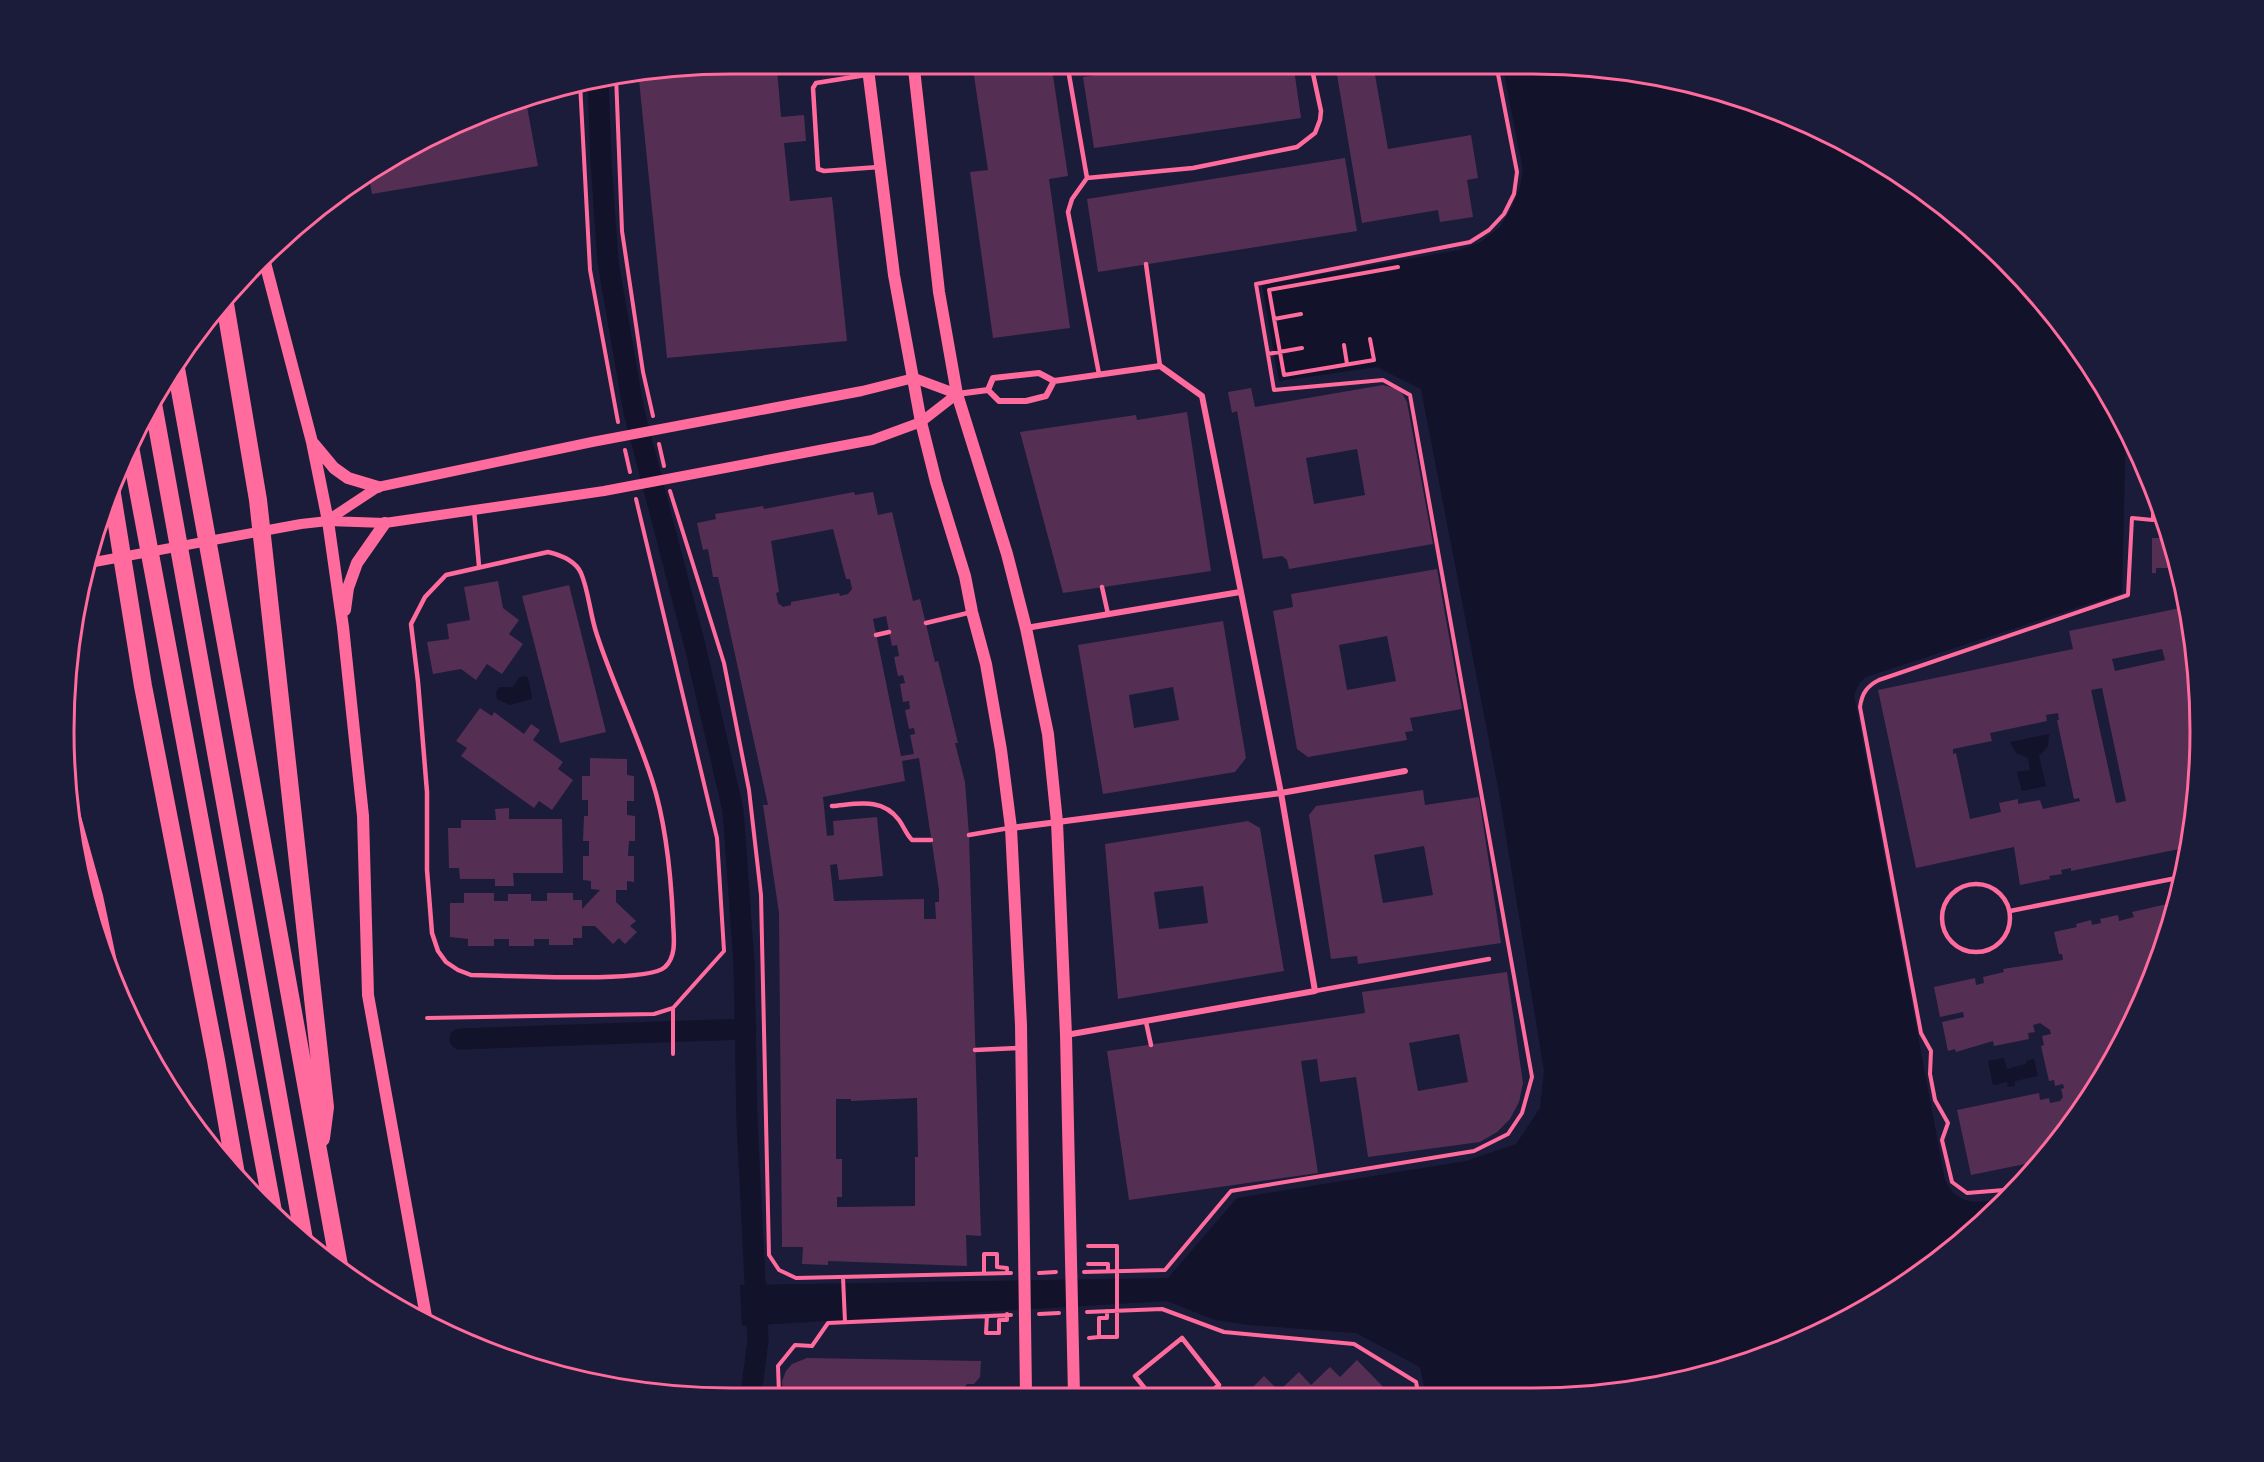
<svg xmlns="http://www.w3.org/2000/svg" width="2264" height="1462" font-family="'Public Sans',sans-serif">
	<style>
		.water { fill: #12122b }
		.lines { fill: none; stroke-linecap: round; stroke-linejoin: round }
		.canal { stroke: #12122b; stroke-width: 21 }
		.building { fill: #542f53; fill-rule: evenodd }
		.path { stroke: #ff6b9d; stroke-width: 4 }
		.service { stroke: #ff6b9d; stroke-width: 4.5 }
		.minor { stroke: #ff6b9d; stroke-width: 6 }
		.tertiary { stroke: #ff6b9d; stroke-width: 10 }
		.secondary { stroke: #ff6b9d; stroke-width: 12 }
		.motorway { stroke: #ff6b9d; stroke-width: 18 }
		.rim { fill: none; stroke: #ff6b9d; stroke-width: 3 }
	</style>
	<rect width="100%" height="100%" fill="#1b1b3a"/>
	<path class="water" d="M1503,69H1621L1706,86L1828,132L1973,229L2063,324L2126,426L2122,593L1866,677L1860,682L1854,695L1945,1180C1959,1209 1980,1202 2007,1198L1940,1261L1829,1330L1706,1376L1576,1398L1426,1397L1420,1367L1356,1333L1249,1325L1215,1320L1167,1301L742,1326L740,1285L1168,1278L1237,1198L1466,1161L1516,1144L1540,1108L1544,1071L1498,787L1421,389L1377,367L1279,381L1262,285L1459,250L1481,242L1500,227L1512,207L1520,187L1523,170Z
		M525,676L528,678L532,697L531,699L510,705L497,699L496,693L499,687H513L520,677Z
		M2049,734L2048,746L2039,756L2046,786L2022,791L2017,772L2030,770L2028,758L2016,753L2010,742Z
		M2004,1058L2007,1069L2026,1064V1061L2034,1059L2038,1076L2015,1081V1086L2008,1087L2007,1082L1993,1085L1988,1061Z"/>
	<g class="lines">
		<path class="canal" d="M598,79L601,161L608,262L634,412L695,646L733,810L744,964L747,1121L758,1341L751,1394
			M460,1039L746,1029"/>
	</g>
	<path class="building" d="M643,69H777L781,117L804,115L806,141L784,143L790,201L832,197L847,341L667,358L638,70Z
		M973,69H1052L1068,176L1049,179L1070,328L993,338L970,172L988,170Z
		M1136,69H1294L1301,118L1094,148L1083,77Z
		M1336,69H1374L1388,149L1471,135L1478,178L1467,180L1473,217L1440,222L1438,210L1362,223Z
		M525,96L538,166L372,194L368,172L517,98Z
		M1345,158L1357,231L1098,272L1087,199Z
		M1383,385L1394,388L1402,393L1407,402L1433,544L1289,569L1287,560L1282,556L1263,559L1237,411L1232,413L1228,392L1251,388L1255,407ZM1357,449L1365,495L1314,504L1306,458Z
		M1187,412L1211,571L1063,593L1020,432L1136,415L1137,420Z
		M854,492L855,495L873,492L878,515L892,512L913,601L920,599L935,662L938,661L958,743H955L965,782L969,835L981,1236L966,1235L967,1266L828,1261V1265L802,1264L803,1247H782L779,913L763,805H768L718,577H713L708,549L703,550L697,523L716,519L715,514L763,506L764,509ZM833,529L846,579H850L852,589L848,594L840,596L839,593L791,602V605L783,607L778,603L776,593L779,592L771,541ZM886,616L892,646L897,645L899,656L894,657L898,676L903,675L905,683L900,684L903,702L909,701L910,709L905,710L909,729L914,728L915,734L910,735L914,754L901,756L873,619ZM919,758L939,890V902H935L936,919H924V899L834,901L830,865L837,864L839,880L883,876L877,817L833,821L834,835L827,836L823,797L905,781L902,761ZM917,1098L918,1157H915V1206L837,1207V1197H842V1159H836V1099H851V1101Z
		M2152,538H2171L2180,568H2156V573H2152Z
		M1437,569L1462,709L1410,718L1413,731L1405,732L1407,740L1308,757L1297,749L1273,611L1293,607L1291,594ZM1387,636L1396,681L1347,690L1339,645Z
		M498,581L503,608L519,620L509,634L523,644L502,674L487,664L476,680L461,669L433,674L427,642L449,639L447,624L470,620L464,587Z
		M569,585L606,732L560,743L522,596Z
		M2180,608L2183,623L2189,622L2200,687L2195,818L2189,847L2071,871V868L2061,870L2062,874L2049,876L2050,879L2020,885L2014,847L1916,868L1878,690L2073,649L2069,631ZM2162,649L2165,660L2115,671L2112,659ZM2102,688L2126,801L2116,803L2091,690ZM2058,713L2059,720H2057L2074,799L2079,798L2080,801L2043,809L2040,800L2018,804V799L1999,803L2001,812L1970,819L1956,753L1953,754V749L1992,741L1990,733L2047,721L2046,715Z
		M1223,621L1246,758L1235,772L1103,794L1078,645ZM1173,687L1179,720L1134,728L1129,695Z
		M480,708L492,716L494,712L524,734L531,724L540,730L533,740L563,762L558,769L573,780L552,810L539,801L534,808L461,756L467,748L456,741Z
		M590,758L627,759V775L634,776V801H627V815L635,816V841H629L628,856H634V882L627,881V890H616V902L636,921L630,926L637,932L625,944L619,938L613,944L595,926H582V938H573V945H549V939H534V946H509V939H494V946H468V939L450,937V903H464V893H494V901H508V894H531V901H547V893H573V900H582V909L600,890L591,889V881L583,880V856H589V841H583L584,816H588V800H582V776H590Z
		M1423,790L1425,805L1479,797L1501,943L1358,964L1357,956L1331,959L1309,815L1316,806ZM1424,846L1433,895L1383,903L1374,855Z
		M509,808V819H562L563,873H513L514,886H495V879H460L459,868H449L448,828H461V820H496L495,809Z
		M1248,821L1260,828L1284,971L1118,999L1105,844ZM1203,886L1208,923L1159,929L1154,892Z
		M2176,902L2166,945L2112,1065L2035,1171L2027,1173L2025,1164L1971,1175L1957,1110L2039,1093L2040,1100L2049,1098L2050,1103L2060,1101L2063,1097L2061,1089L2064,1088L2063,1084L2055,1086L2054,1080L2049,1081L2041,1046L2044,1045L2042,1036L2051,1034L2050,1030L2040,1023L2033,1025L2035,1032L2028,1033L2029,1039L1994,1046L1993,1041L1956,1052L1955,1049L1948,1051L1942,1022L1964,1017L1963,1012L1940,1017L1934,987L1975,978L1976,985L1984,983L1983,977L2004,972L2003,969L2063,960L2062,954H2059L2054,932L2077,927L2076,924L2091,920L2092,925L2101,923L2100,919L2118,915L2119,921L2134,917L2132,912Z
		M1507,972L1523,1083L1519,1102L1510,1119L1497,1132L1480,1142L1368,1157L1356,1077L1320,1082L1317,1059L1301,1061L1318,1173L1129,1200L1107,1051L1365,1013L1362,992ZM1459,1034L1468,1082L1418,1091L1409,1043Z
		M807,1358L981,1361L980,1377L974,1384H967L958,1395L783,1394L782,1381L786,1371L792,1364Z
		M1357,1360L1393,1397L1244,1396L1264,1376L1279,1391L1299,1372L1311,1385L1330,1367L1340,1377Z"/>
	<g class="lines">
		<path class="path" d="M616,75L622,231L643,372L653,416
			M580,83L590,270L618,422
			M1274,319L1301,314
			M1370,339L1374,360L1284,375L1269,290L1398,267
			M1344,345L1347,364
			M1268,354L1302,348
			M659,444L664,466
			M625,450L630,472
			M670,491L724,663L749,790L761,895L769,1255L779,1270L796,1278L1011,1273
			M673,1008V1054
			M427,1018L654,1014L673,1008L724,951L717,838L636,499
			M2017,1189L1967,1193L1952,1182L1942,1140L1948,1123L1935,1100L1930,1074L1931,1051L1921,1033L1860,707C1862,693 1867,686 1879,680L2128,595L2132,518L2153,520V492
			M1088,1246H1117V1337H1099
			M1088,1264H1108V1271
			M1084,1272L1165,1270L1231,1191L1474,1151L1508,1134L1522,1113L1532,1077L1410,395L1383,380L1274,390L1256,284L1470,242L1489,230L1504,214L1514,194L1517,172L1497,69
			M1039,1273L1056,1272
			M984,1274V1254H997V1267L1007,1268V1270
			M843,1277L845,1322
			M1087,1312L1162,1309L1224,1332L1354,1344L1416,1382L1419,1397
			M1039,1314L1059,1313
			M987,1316L986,1333H999V1320H1007V1314
			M1089,1338L1099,1337V1318H1107V1311
			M656,1393V1385
			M779,1394L778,1366L795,1345L812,1346L828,1323L1011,1315"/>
		<path class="service" d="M1068,69L1087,178
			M866,75L816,83L813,88L818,169L824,171L879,167
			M1146,264L1160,366
			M1099,374L1068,212L1072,199L1087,178L1193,168L1297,147L1315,133L1320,120L1321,111L1312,69
			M474,510L479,566
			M548,552C561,555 575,560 581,573C589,592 590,615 597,635C613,684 636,730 652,780C665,820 671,877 673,919C673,934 678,955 665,967C648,984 502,975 471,975L458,970L446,962L438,951L432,933L427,870V792L418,682L411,624L425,597L446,575Z
			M1102,587L1108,614
			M926,623L972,612
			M876,635L889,632
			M832,806C857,804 882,797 899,820C904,827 906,834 912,840H931
			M969,835L1009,828
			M1942 918a34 34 0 1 1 68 0a34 34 0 1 1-68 0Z
			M2010,911L2182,877
			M1315,991L1489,959
			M1146,1022L1151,1045
			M975,1050L1019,1048
			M1151,1396L1135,1376L1182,1338L1219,1385L1205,1396"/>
		<path class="minor" d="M988,390L993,378L1039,373L1054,381L1160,366L1202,396L1281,793L1315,991L1066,1035
			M988,390L999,401H1026L1046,396L1054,381
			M957,394L988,390
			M1026,628L1240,592
			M1011,828L1281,793L1405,771"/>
		<path class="tertiary" d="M328,520L378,487L592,442L862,391L914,378L957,394
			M89,563L301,524L328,521L385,523L604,491L872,440L921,422L957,394"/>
		<path class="secondary" d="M868,69L894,275L921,422L936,482L965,576L972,612L986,664L1001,750L1011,828L1021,1025L1026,1395
			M914,69L939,292L957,394L1007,554L1026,628L1048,734L1057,822L1066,1035L1074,1395
			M263,255L312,442L328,521L343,627L363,816L368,995L427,1322
			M314,444L334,468L348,478L378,487
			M345,610L348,588L357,563L385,523
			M67,788L97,896L112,967"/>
		<path class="motorway" d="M224,298L258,500L325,1107L321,1138
			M175,363L340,1271
			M152,398L305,1245
			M130,447L274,1217
			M111,488L143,686L216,1060L237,1180"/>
	</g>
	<path d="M0 0H2264V1462H0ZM731 74H1533A657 657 0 0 1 2190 731V731A657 657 0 0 1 1533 1388H731A657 657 0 0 1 74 731V731A657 657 0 0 1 731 74Z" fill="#1b1b3a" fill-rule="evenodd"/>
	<path class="rim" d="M731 74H1533A657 657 0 0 1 2190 731V731A657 657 0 0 1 1533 1388H731A657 657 0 0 1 74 731V731A657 657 0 0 1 731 74Z"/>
</svg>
